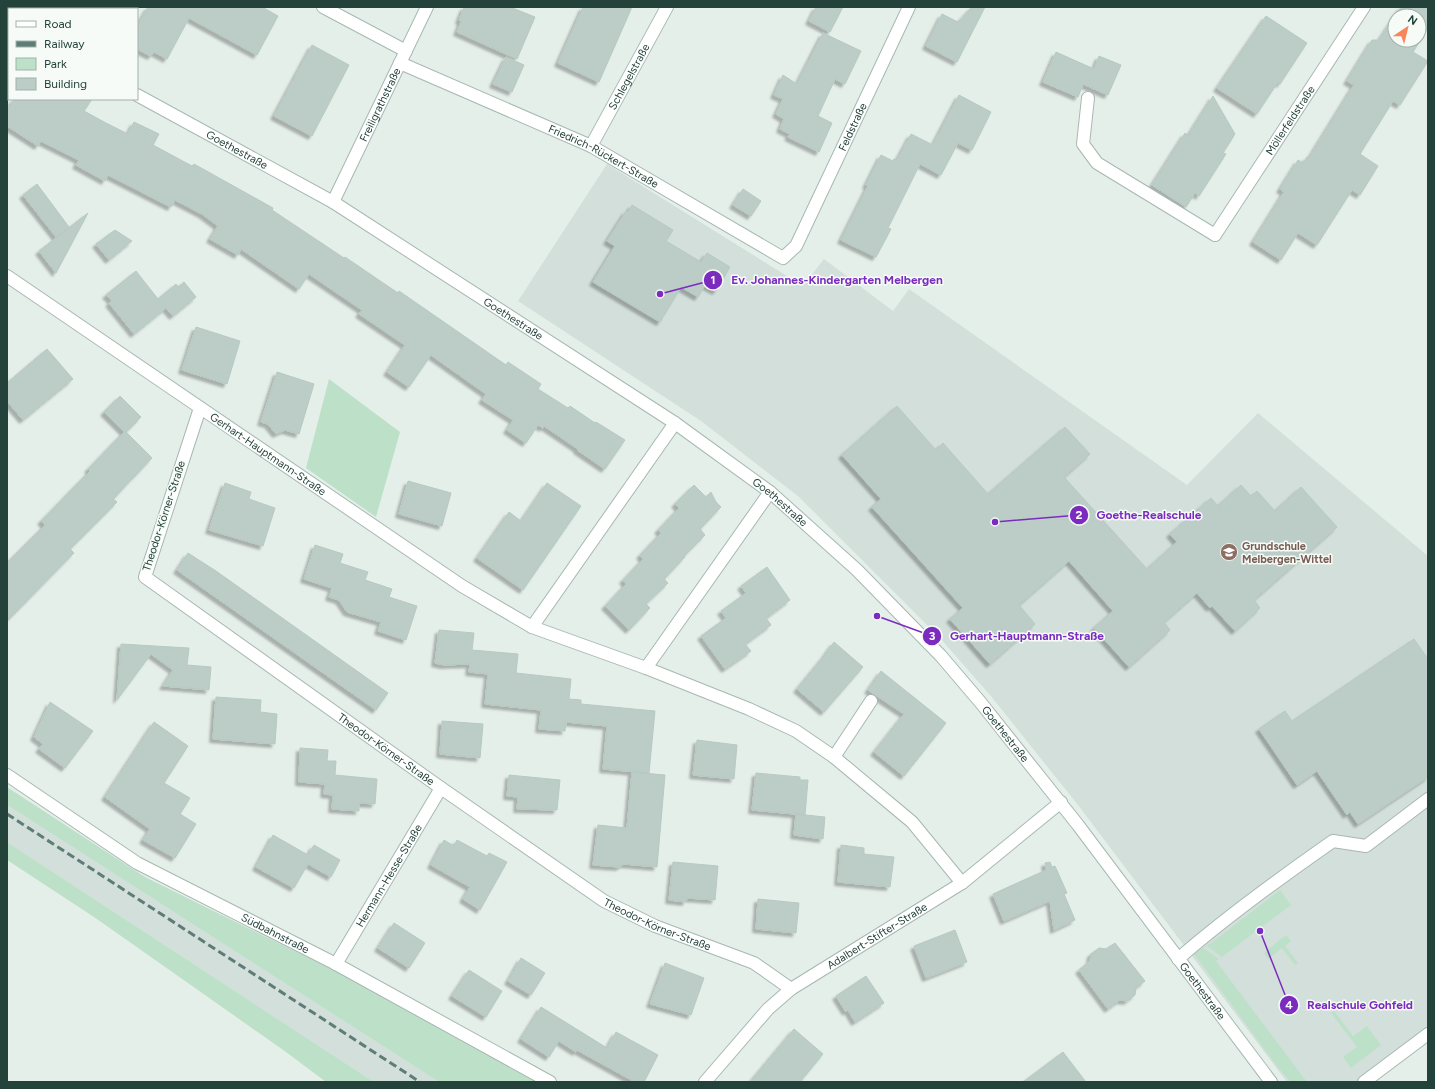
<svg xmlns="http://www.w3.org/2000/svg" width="1435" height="1089" font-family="Figtree,sans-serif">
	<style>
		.built { fill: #d3dfda }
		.green { fill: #bde0c8 }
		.building { fill: #bccdc7; stroke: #b6c9c2; filter: url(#shadow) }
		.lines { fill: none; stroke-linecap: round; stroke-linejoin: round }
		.service-casing { stroke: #a7b8b2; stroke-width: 14 }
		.minor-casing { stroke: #a7b8b2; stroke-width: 14 }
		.service { stroke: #fff; stroke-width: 12 }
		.minor { stroke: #fff; stroke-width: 12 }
		.rail { stroke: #5d7d75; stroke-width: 3; stroke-dasharray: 8 4; stroke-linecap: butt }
		.labels { text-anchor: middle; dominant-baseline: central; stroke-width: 3; stroke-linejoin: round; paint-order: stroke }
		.street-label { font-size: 11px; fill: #22423a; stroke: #f6fbf8 }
		.education-label { font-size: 11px; font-weight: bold; fill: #785e54; stroke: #f6fbf8; text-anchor: start }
		.leader { fill: none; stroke: #7b2cbf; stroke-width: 1.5 }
		.callout-dot { fill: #7b2cbf; stroke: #f6fbf8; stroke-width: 1.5 }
		.mark-label { font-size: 12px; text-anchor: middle; font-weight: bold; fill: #fff }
		.callout-label { font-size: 12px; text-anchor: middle; font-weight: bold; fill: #7b2cbf; stroke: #f6fbf8; stroke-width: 3; stroke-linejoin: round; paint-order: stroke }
	</style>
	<defs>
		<filter id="shadow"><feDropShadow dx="-3.5" dy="3.5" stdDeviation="1" flood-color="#0004"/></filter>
	</defs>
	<rect width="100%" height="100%" fill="#e5efea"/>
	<path class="built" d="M607,164L803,286L824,259L893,311L909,289L1187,485L1258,413L1428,556V1029L1357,1082H1287L1078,805L990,695L940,638L798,496L701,421L518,301Z
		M7,805L439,1082H374L7,842Z"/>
	<path class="green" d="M329,379L400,432L376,517L306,468Z
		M7,787L145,877L349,978L536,1082H439L7,805Z
		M7,842L374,1082H326L286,1052L94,917L7,860Z
		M1280,890L1291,905L1222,957L1207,946Z
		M1286,935L1291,941L1285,946L1298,963L1295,965L1282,948L1268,959L1264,953Z
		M1203,948L1219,959L1216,961L1307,1082H1291L1279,1069L1194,954Z
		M1334,1011L1353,1036L1367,1026L1381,1045L1351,1068L1343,1057L1357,1047L1331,1013Z"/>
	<path class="building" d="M148,7H262L278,16L257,55L189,18L167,59L154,52L151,56L137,49V27Z
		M464,7H510L535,17L517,59L457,32L461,22L459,20Z
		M583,7H632L599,82L558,63Z
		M816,7H843L830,32L809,21Z
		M972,7H985L957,62L926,46L942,14L958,22Z
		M1401,7H1428V28L1413,52L1428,61L1400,105L1393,101L1360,154L1378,166L1360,195L1352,190L1317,245L1298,233L1281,260L1253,242L1284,192L1280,189L1298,160L1303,163L1307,157L1309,158L1354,85L1347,81L1372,40H1379L1395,16V40H1419V16H1395Z
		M1266,16L1307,43L1280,84L1278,82L1257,114L1217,88Z
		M823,33L861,51L845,84L835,79L818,116L832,123L819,152L788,137L790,134L780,129L784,119L776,114L783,99L774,95L783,75L797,84Z
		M312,45L349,65L312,136L274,116Z
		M1056,52L1094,69L1099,56L1121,65L1108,95L1083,84L1078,97L1043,82Z
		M506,57L524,65L512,92L493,84Z
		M959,95L991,112L972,150L958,143L941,175L920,164L888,228L891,229L876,257L841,240L868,186L866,185L881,155L893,161L894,159L897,160L911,134L933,145Z
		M1213,96L1235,134L1223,153L1226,154L1199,196L1195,193L1186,207L1152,185L1185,133L1188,136Z
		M14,99H92L84,111L106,123L128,134L134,122L159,134L153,145L192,166L194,164L273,208L272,210L344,258L345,257L398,293L399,291L506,365L508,362L541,384L538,389L568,408L570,406L595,423L596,422L625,440L605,469L577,450L578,449L544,426L543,428L538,425L526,443L507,430L513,420L482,400L486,394L431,355L409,387L387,372L405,345L359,314L362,310L309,274L299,289L241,249L238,255L210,239L218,226L202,214L175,200L171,207L108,175L105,181L76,165L79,160L41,141L38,146L7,126V110Z
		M37,184L69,227L56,237L23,195Z
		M743,189L761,201L751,216L733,205Z
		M632,205L673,230L666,241L701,262L707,253L730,267L716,291L705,285L698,297L681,287L660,322L593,282L615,246L607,241L626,211L628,212Z
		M88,213L56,273L39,251Z
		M115,230L132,241L109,260L96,244Z
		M136,271L158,299L176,284L178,287L184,282L196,297L173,316L166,308L134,334L109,303L112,301L106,295Z
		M196,327L240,341L227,384L182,370Z
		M47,349L73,379L23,420L7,401V383Z
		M277,372L314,384L299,434L285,430L276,434L268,424L261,422Z
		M120,396L141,417L126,432L152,458L113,499L117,502L70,549L74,553L7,621V563L45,525L41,521L90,471L88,469L124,432L104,412Z
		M897,406L936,450L943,443L988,494L1065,427L1090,454L1064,477L1147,569L1177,542L1170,534L1211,498L1218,506L1241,485L1251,496L1257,491L1275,511L1301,487L1337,527L1254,600L1260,608L1235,631L1212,606L1210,608L1197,593L1164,622L1170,630L1129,667L1094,628L1113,611L1069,561L1019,605L1035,624L990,664L950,619L963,608L872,507L881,499L842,455Z
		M408,481L451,493L442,526L399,514Z
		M225,483L251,492L249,499L275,508L263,546L209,530Z
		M547,483L581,506L523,590L477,558L509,512L521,521L526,514H527H526Z
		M694,485L706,497L711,492L716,502L721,507L700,529L705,535L684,556L685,557L664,579L668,583L646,604L650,608L629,630L605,606L626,584L623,580L643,559L640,555L661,533L658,530L679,508L675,504Z
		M315,545L343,554L340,563L368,572L365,580L392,589L389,597L417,606L406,640L378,631L381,622L347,612L339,600L329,597L332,588L304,579Z
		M188,553L216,571L388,693L376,710L177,570Z
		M767,567L790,600L766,618L771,625L745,644L751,651L725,669L701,636L726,618L721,611L746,593L741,586Z
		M439,630L474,633L472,650L518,654L516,673L571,679L569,699L581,700V704L655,711L649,773L603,769L607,726L566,722L565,731L539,729L541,710L485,704L488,674L469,672L470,664L444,665L435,663Z
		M1414,639L1428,659V777L1358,824L1350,812L1347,815L1317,771L1297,785L1259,729L1285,711L1292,721Z
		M834,642L863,667L824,712L797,689L824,656Z
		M121,644L189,648L187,665L211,667L209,690L163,686L173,670L151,654L117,700Z
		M881,671L946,723L904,776L874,752L904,714L868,690Z
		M216,697L261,700L260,712L277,714L275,744L213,739Z
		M50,702L93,731L65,768L39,749L43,744L34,737Z
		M442,721L483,724L480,758L440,754Z
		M154,722L188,746L164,783L190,798L180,814L196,824L175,858L143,840L150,829L105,797Z
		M697,740L737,745L734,779L693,775Z
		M300,748L328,750L327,761H336L335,775L377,779L375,804L359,803V811L332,809L333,795L324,794L325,784L299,782Z
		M632,772L665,775L657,867L624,864L619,867L593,865L598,825L627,828Z
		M756,773L800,777V780H808L805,815L752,810Z
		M509,775L560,780L557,810L517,809L518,797L507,796Z
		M796,814L825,817L823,839L794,835Z
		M273,835L308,855L314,845L340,860L331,877L308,864L294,888L256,867Z
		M444,840L454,846L457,840L487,856L489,853L507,862L480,910L463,899L470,887L431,865Z
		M841,845L864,848V854L894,857L890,887L838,882Z
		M673,862L718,866L715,900L687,898L686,902L669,900Z
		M1050,862L1052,867L1055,866L1067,893L1064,894L1075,920L1054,930L1050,901L1004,921L993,894L1046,870L1045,863Z
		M758,899L799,903L796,933L756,929Z
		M394,923L425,943L409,968L378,948Z
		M955,930L967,962L926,978L914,946Z
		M1115,943L1145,981L1136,988L1135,995L1127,1001L1120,1000L1108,1009L1079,970L1090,961L1091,954L1099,948L1106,949Z
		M521,958L545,973L531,995L508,981Z
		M665,963L704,978L691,1015L650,1004Z
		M469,970L502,991L486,1017L452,996Z
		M866,976L884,1003L855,1022L848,1010L846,1012L836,996Z
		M541,1007L607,1048L616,1032L658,1055L644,1082H635L577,1050L576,1052L559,1041L549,1057L521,1039Z
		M794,1029L823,1054L800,1082H750Z
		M1063,1052L1086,1082H1023Z"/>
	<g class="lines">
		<defs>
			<path id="service" d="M1088,98L1083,144L1097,163L1215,235
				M1178,959C1227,916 1280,878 1333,841L1366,846L1428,799"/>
			<g id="minor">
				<path d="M323,7L406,51"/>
				<path d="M7,16L9,18"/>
				<path d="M7,39L9,35"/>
				<path id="s1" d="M400,63L591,146L783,258L796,246L909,7"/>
				<path id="s2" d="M137,95L333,202L675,423L770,492L857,570L941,656L981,703L1078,825L1271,1082"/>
				<path id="s3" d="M591,146L667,7"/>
				<path id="s4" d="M333,202L427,7"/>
				<path id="s5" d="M1215,235L1364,7"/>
				<path id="s6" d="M7,276L462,586L532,627L646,668L749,709L796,731L834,757L912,822L962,883"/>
				<path id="s7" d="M200,408L145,577L441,788L604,901L655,926L754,963L791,989"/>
				<path d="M532,627L675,423"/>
				<path d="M646,668L770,492"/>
				<path d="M834,757L871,701"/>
				<path id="s8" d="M7,775L137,863L336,964L550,1082"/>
				<path id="s9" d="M336,964L441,788"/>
				<path id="s10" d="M705,1082L768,1009L791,989L962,883L1061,802"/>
				<path d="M1364,1082L1428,1034"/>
			</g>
		</defs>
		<use href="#service" class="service-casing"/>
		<use href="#minor" class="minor-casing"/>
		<use href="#service" class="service"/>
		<use href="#minor" class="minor"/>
		<path class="rail" d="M7,814L420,1082"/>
	</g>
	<defs>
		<symbol id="school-disc" viewBox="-11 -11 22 22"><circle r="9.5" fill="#8d6e63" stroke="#f6fbf8"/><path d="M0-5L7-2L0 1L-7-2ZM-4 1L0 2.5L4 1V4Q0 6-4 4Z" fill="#fff"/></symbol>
	</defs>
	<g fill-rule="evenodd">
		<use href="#school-disc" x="1219" y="542" width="20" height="20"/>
	</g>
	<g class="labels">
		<g class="street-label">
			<text stroke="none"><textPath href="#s3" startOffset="79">Schlegelstraße</textPath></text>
			<text stroke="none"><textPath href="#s4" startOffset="108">Freiligrathstraße</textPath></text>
			<text stroke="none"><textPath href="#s5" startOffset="137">Möllerfeldstraße</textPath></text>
			<text stroke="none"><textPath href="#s1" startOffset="580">Feldstraße</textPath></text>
			<text stroke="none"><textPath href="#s2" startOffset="114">Goethestraße</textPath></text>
			<text stroke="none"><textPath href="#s1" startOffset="224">Friedrich-Rückert-Straße</textPath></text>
			<text stroke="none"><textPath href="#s2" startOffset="438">Goethestraße</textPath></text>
			<text stroke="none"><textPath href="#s6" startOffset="316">Gerhart-Hauptmann-Straße</textPath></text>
			<text stroke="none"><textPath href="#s2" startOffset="762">Goethestraße</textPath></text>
			<text transform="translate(164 516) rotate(-72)">Theodor-Körner-Straße</text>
			<text stroke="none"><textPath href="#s2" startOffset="1086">Goethestraße</textPath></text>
			<text stroke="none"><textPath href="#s7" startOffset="474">Theodor-Körner-Straße</textPath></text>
			<text stroke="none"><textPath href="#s9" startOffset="103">Hermann-Hesse-Straße</textPath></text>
			<text stroke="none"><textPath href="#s7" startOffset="798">Theodor-Körner-Straße</textPath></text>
			<text stroke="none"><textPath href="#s8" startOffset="312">Südbahnstraße</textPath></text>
			<text stroke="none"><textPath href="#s10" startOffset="228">Adalbert-Stifter-Straße</textPath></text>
			<text stroke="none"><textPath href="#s2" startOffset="1410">Goethestraße</textPath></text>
		</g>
		<g class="education-label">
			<text x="1242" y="546">Grundschule<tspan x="1242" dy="13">Melbergen-Wittel</tspan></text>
		</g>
	</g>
	<path class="leader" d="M660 294L713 280M995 522L1079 515M877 616L932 636M1260 931L1289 1005"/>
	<g class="callout-dot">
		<circle cx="660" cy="294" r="4"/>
		<circle cx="995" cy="522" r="4"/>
		<circle cx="877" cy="616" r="4"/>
		<circle cx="1260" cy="931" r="4"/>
		<circle cx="713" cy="280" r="10"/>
		<circle cx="1079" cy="515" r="10"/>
		<circle cx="932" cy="636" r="10"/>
		<circle cx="1289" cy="1005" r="10"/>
	</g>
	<g class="mark-label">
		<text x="713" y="284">1</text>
		<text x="1079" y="519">2</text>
		<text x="932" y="640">3</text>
		<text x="1289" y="1009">4</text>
	</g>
	<g class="callout-label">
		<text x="837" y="284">Ev. Johannes-Kindergarten Melbergen</text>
		<text x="1149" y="519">Goethe-Realschule</text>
		<text x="1027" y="640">Gerhart-Hauptmann-Straße</text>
		<text x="1360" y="1009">Realschule Gohfeld</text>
	</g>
	<rect width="1435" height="1089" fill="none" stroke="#22423a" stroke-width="16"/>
	<rect x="8" y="8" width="130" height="92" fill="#f6fbf8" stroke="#a1b1ac"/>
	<rect x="16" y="21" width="20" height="6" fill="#ffffff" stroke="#a1b1ac"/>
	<text x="44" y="28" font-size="12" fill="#22423a">Road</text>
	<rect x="16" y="41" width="20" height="6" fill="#5d7d75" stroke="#a1b1ac"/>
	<text x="44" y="48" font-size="12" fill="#22423a">Railway</text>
	<rect x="16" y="58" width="20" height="12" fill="#bde0c8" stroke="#a1b1ac"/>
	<text x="44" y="68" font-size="12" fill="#22423a">Park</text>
	<rect x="16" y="78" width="20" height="12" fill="#bccdc7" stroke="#a1b1ac"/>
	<text x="44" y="88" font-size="12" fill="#22423a">Building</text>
	<g transform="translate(1407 28) rotate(35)"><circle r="19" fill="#f6fbf8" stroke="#a1b1ac"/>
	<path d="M0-3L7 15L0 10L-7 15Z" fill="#f98558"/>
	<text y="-6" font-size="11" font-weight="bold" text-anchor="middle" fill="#22423a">N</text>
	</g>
</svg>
